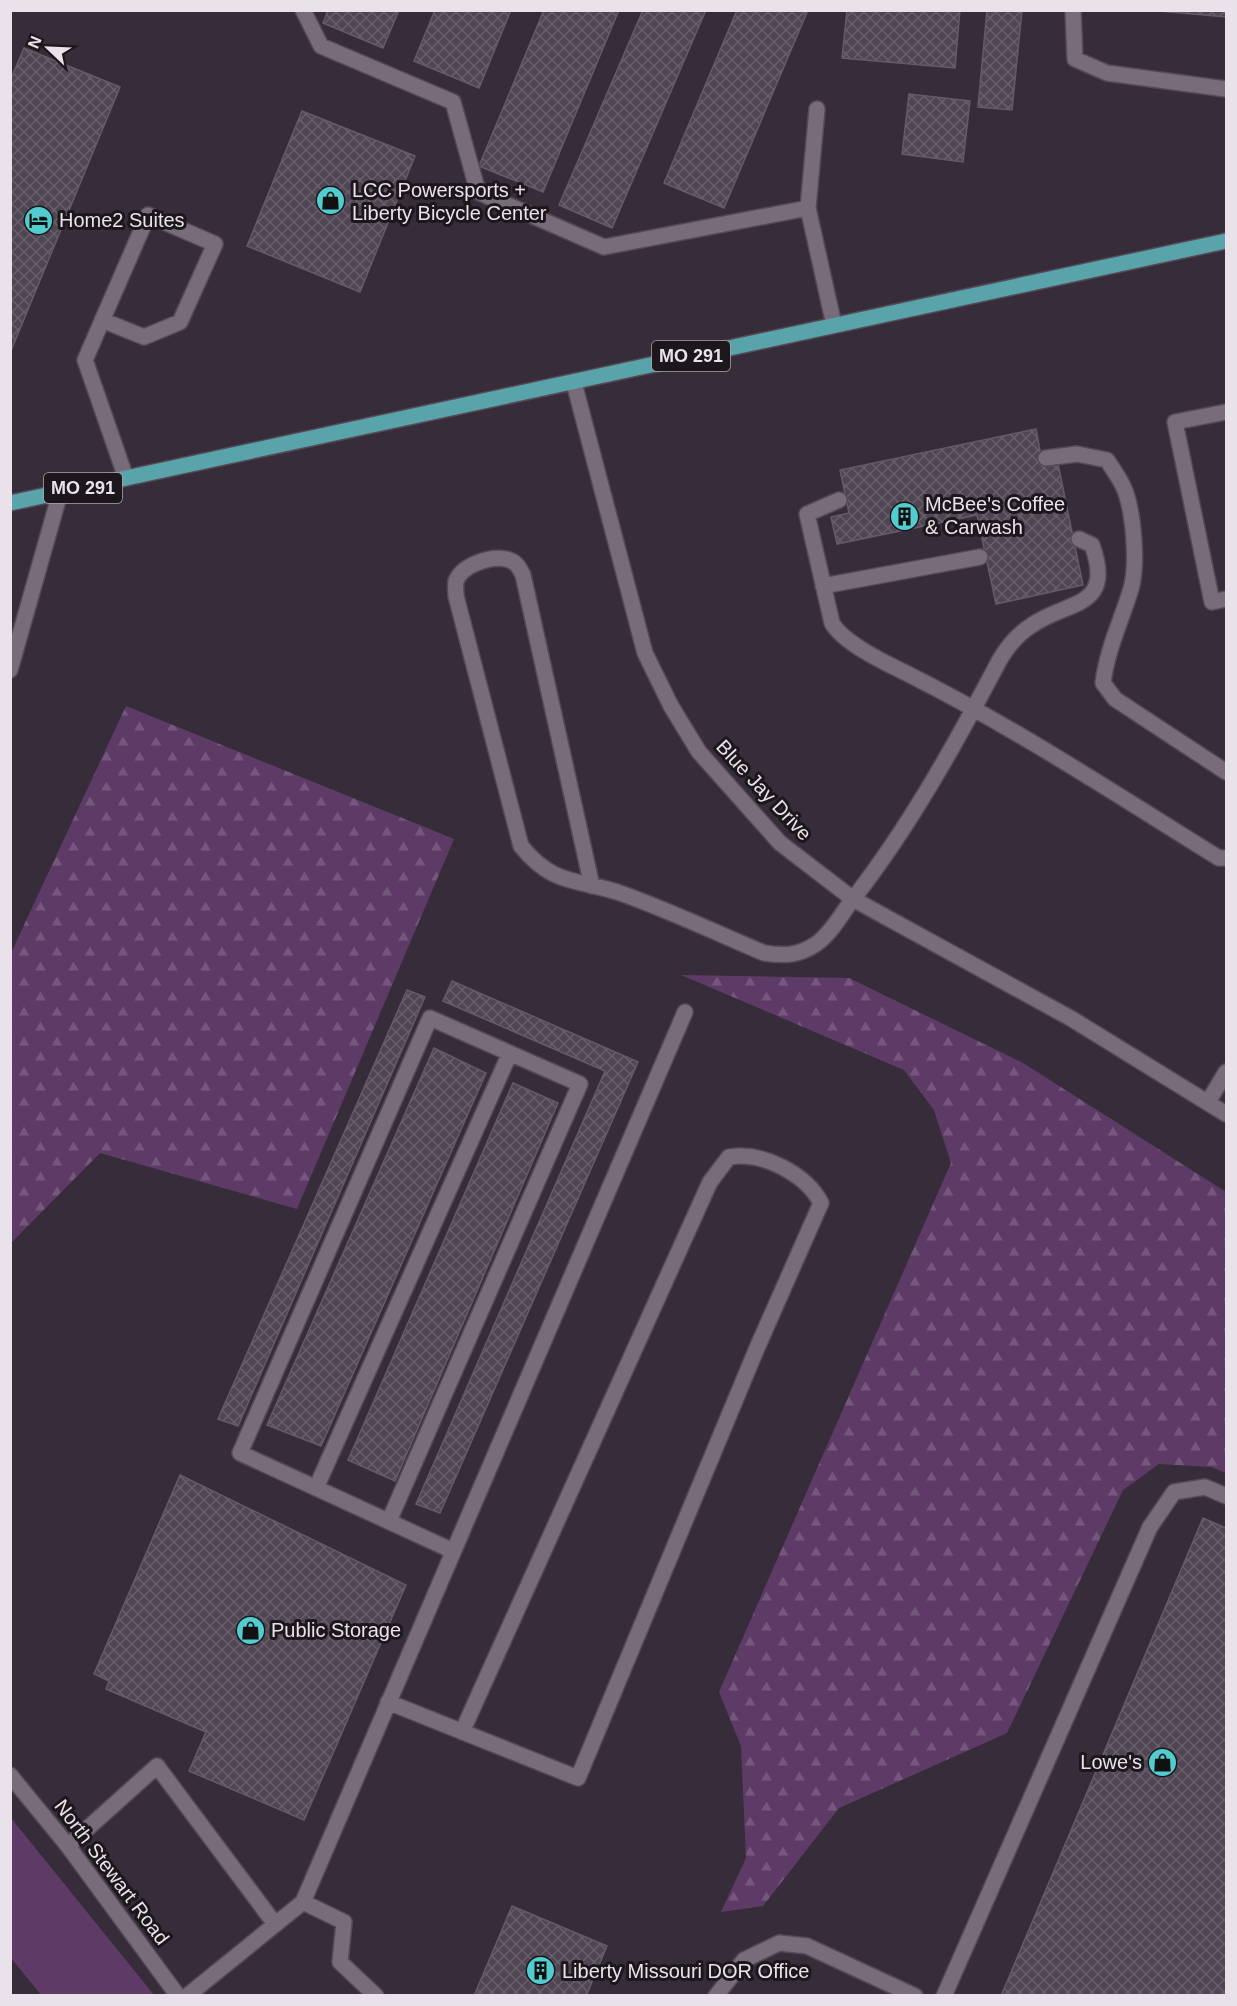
<svg xmlns="http://www.w3.org/2000/svg" width="1237" height="2006" font-family="Arial,sans-serif">
	<style>
		.grass { fill: #5e3b67 }
		.forest { fill: url(#forest-firs) }
		.building { fill: url(#building-cross-hatch); stroke: #655a68; stroke-width: 1.5 }
		.lines { fill: none; stroke-linecap: round; stroke-linejoin: round }
		.lane-casing { stroke: #534a55; stroke-width: 18 }
		.street-casing { stroke: #534a55; stroke-width: 18 }
		.primary-casing { stroke: #534a55; stroke-width: 18 }
		.lane { stroke: #786c7b; stroke-width: 15 }
		.street { stroke: #786c7b; stroke-width: 15 }
		.primary { stroke: #59a3aa; stroke-width: 15 }
		.labels { text-anchor: middle; dominant-baseline: central; stroke-width: 6; stroke-linejoin: round; paint-order: stroke }
		.shield { fill: #1c171d; stroke: #aca5ac; stroke-width: 1.5 }
		.shield-label { font-size: 18px; font-weight: bold; fill: #e9e2ea }
		.poi-label { font-size: 20px; fill: #e9e2ea; stroke: #1c171d; text-anchor: start }
		.street-label { font-size: 20px; fill: #e9e2ea; stroke: #1c171d }
	</style>
	<defs>
		<pattern id="forest-firs" width="22" height="20" patternUnits="userSpaceOnUse" patternTransform="scale(1.5)"><rect width="22" height="20" fill="#5e3b67"/><path d="M5 1l3.5 6h-7zM16 11l3.5 6h-7z" fill="#75577d"/></pattern>
		<pattern id="building-cross-hatch" width="8" height="8" patternUnits="userSpaceOnUse" patternTransform="scale(1.5)"><rect width="8" height="8" fill="#504553"/><path d="M0 0l8 8M0 8l8-8" fill="none" stroke="#69606c"/></pattern>
	</defs>
	<rect width="100%" height="100%" fill="#372d3a"/>
	<path class="grass" d="M10,1818H11L154,1995H41L11,1958Z"/>
	<path class="forest" d="M126,706L454,839L297,1209L100,1153L11,1243V953Z
		M681,975L849,978L1023,1063L1226,1192V1473L1211,1467L1159,1464L1123,1490L1007,1733L839,1808L763,1906L721,1912L746,1858L741,1746L719,1692L951,1163L934,1110L904,1070Z"/>
	<path class="building" d="M328,10H399L383,48L323,23Z
		M435,10H511L479,88L414,61Z
		M544,10H619L543,192L479,166Z
		M643,10H706L612,228L559,205Z
		M737,10H808L724,208L664,183Z
		M847,10H960L955,68L842,58Z
		M987,10H1022L1012,110L978,107Z
		M1147,10H1226V17Z
		M24,48L120,87L10,353V81Z
		M909,94L970,101L963,162L902,154Z
		M302,111L415,156L360,292L247,246Z
		M1036,429L1043,467L1058,464L1083,585L996,604L977,515L837,544L831,517L849,513L840,470Z
		M452,981L638,1062L440,1513L416,1504L605,1071L443,1001Z
		M407,990L425,997L238,1426L218,1419Z
		M434,1048L486,1073L321,1446L267,1425Z
		M513,1083L558,1103L395,1481L348,1460Z
		M180,1475L406,1585L304,1820L189,1771L206,1732L106,1689L109,1681L94,1674Z
		M1203,1518L1226,1528V1996H1001Z
		M512,1906L607,1946L586,1996H474Z"/>
	<g class="lines">
		<defs>
			<path id="lane" d="M303,10L321,46L453,102L478,192L604,247L808,208
				M1073,10L1075,59L1107,73L1226,89
				M817,109L808,208L834,325
				M102,320L144,337L180,322L215,244L148,215L85,360L126,478
				M1226,412L1175,422L1212,602L1226,599
				M1046,458L1077,454L1107,460C1112,468 1118,476 1122,484C1134,507 1138,564 1131,589C1121,621 1107,650 1103,683L1115,699L1226,772
				M839,500L807,514L832,623C844,644 888,664 910,675C1017,729 1117,795 1219,858H1226
				M823,586L980,557
				M10,670L60,493
				M592,886L523,575C519,567 516,561 506,559C490,556 462,565 456,581C455,585 456,591 456,596L521,846C554,887 578,878 623,894C670,911 717,933 764,953C784,956 798,956 816,944C831,934 842,913 853,899C910,826 956,743 999,661C1007,647 1018,634 1032,625C1068,600 1115,609 1092,545L1079,539
				M1208,1102L1226,1072
				M316,1488L510,1053
				M389,1521L580,1084L430,1018L240,1453L453,1551
				M388,1702L578,1778L757,1348L821,1203C806,1174 762,1151 729,1157L710,1182L462,1732
				M68,1846L157,1766L275,1924
				M303,1902L344,1922L340,1962L376,1996
				M187,1996L303,1902L685,1012
				M716,1996L744,1960L779,1943L807,1946L915,1996
				M944,1996L1150,1527L1174,1492L1205,1487L1226,1496"/>
			<path id="street" d="M574,383L645,653L671,706L699,752L780,843L853,899L1072,1019L1226,1114
				M10,1775L68,1846L178,1996"/>
			<path id="primary" d="M10,503L1226,241"/>
		</defs>
		<use href="#lane" class="lane-casing"/>
		<use href="#street" class="street-casing"/>
		<use href="#primary" class="primary-casing"/>
		<use href="#lane" class="lane"/>
		<use href="#street" class="street"/>
		<use href="#primary" class="primary"/>
	</g>
	<defs>
		<symbol id="shop-disc" viewBox="-11 -11 22 22"><circle r="9.5" fill="#52cdcf" stroke="#1c171d"/><path d="M-5-2.5h2.3a2.7 3.5 0 0 1 5.4 0H5L5.5 6h-11ZM-1.5-2.5h3a1.5 2.3 0 0 0-3 0Z" fill="#111"/></symbol>
		<symbol id="hotel-disc" viewBox="-11 -11 22 22"><circle r="9.5" fill="#52cdcf" stroke="#1c171d"/><path d="M-6-4.5h1.5V1H6V5H4.5V3h-9V5H-6ZM-4 0a1.8 1.8 0 1 1 3.6 0ZM.5 0V-2.5h3Q6-2.5 6 0Z" fill="#111"/></symbol>
		<symbol id="building-disc" viewBox="-11 -11 22 22"><circle r="9.5" fill="#52cdcf" stroke="#1c171d"/><path d="M-4-6H4V6H1V3H-1V6H-4ZM-2.5-4.3h1.7v1.8h-1.7ZM.8-4.3h1.7v1.8H.8ZM-2.5-1h1.7V.8h-1.7ZM.8-1h1.7V.8H.8Z" fill="#111"/></symbol>
	</defs>
	<g fill-rule="evenodd">
		<use href="#shop-disc" x="314" y="184" width="33" height="33"/>
		<use href="#hotel-disc" x="22" y="204" width="33" height="33"/>
		<use href="#building-disc" x="888" y="500" width="33" height="33"/>
		<use href="#shop-disc" x="234" y="1614" width="33" height="33"/>
		<use href="#shop-disc" x="1146" y="1746" width="33" height="33"/>
		<use href="#building-disc" x="524" y="1954" width="33" height="33"/>
	</g>
	<g class="labels">
		<g class="shield">
			<rect x="652" y="341" width="78" height="30" rx="4.5"/>
			<rect x="44" y="473" width="78" height="30" rx="4.5"/>
		</g>
		<g class="shield-label">
			<text x="691" y="356">MO 291</text>
			<text x="83" y="488">MO 291</text>
		</g>
		<g class="poi-label">
			<text x="352" y="190">LCC Powersports +<tspan x="352" dy="23">Liberty Bicycle Center</tspan></text>
			<text x="59" y="220">Home2 Suites</text>
			<text x="925" y="504">McBee's Coffee<tspan x="925" dy="23">&amp; Carwash</tspan></text>
			<text x="271" y="1630">Public Storage</text>
			<text x="1142" y="1762" text-anchor="end">Lowe's</text>
			<text x="562" y="1971">Liberty Missouri DOR Office</text>
		</g>
		<g class="street-label">
			<text transform="translate(764 790) rotate(47)">Blue Jay Drive</text>
			<text transform="translate(112 1872) rotate(53)">North Stewart Road</text>
		</g>
	</g>
	<rect width="1237" height="2006" fill="none" stroke="#e9e2ea" stroke-width="24"/>
	<g transform="translate(48 48) rotate(293)" stroke="#1c171d" stroke-width="4.5" paint-order="stroke">
	<path d="M0-4.5L10 22L0 15L-10 22Z" fill="#e9e2ea"/>
	<text y="-9" font-size="16" font-weight="bold" text-anchor="middle" fill="#e9e2ea">N</text>
	</g>
</svg>
